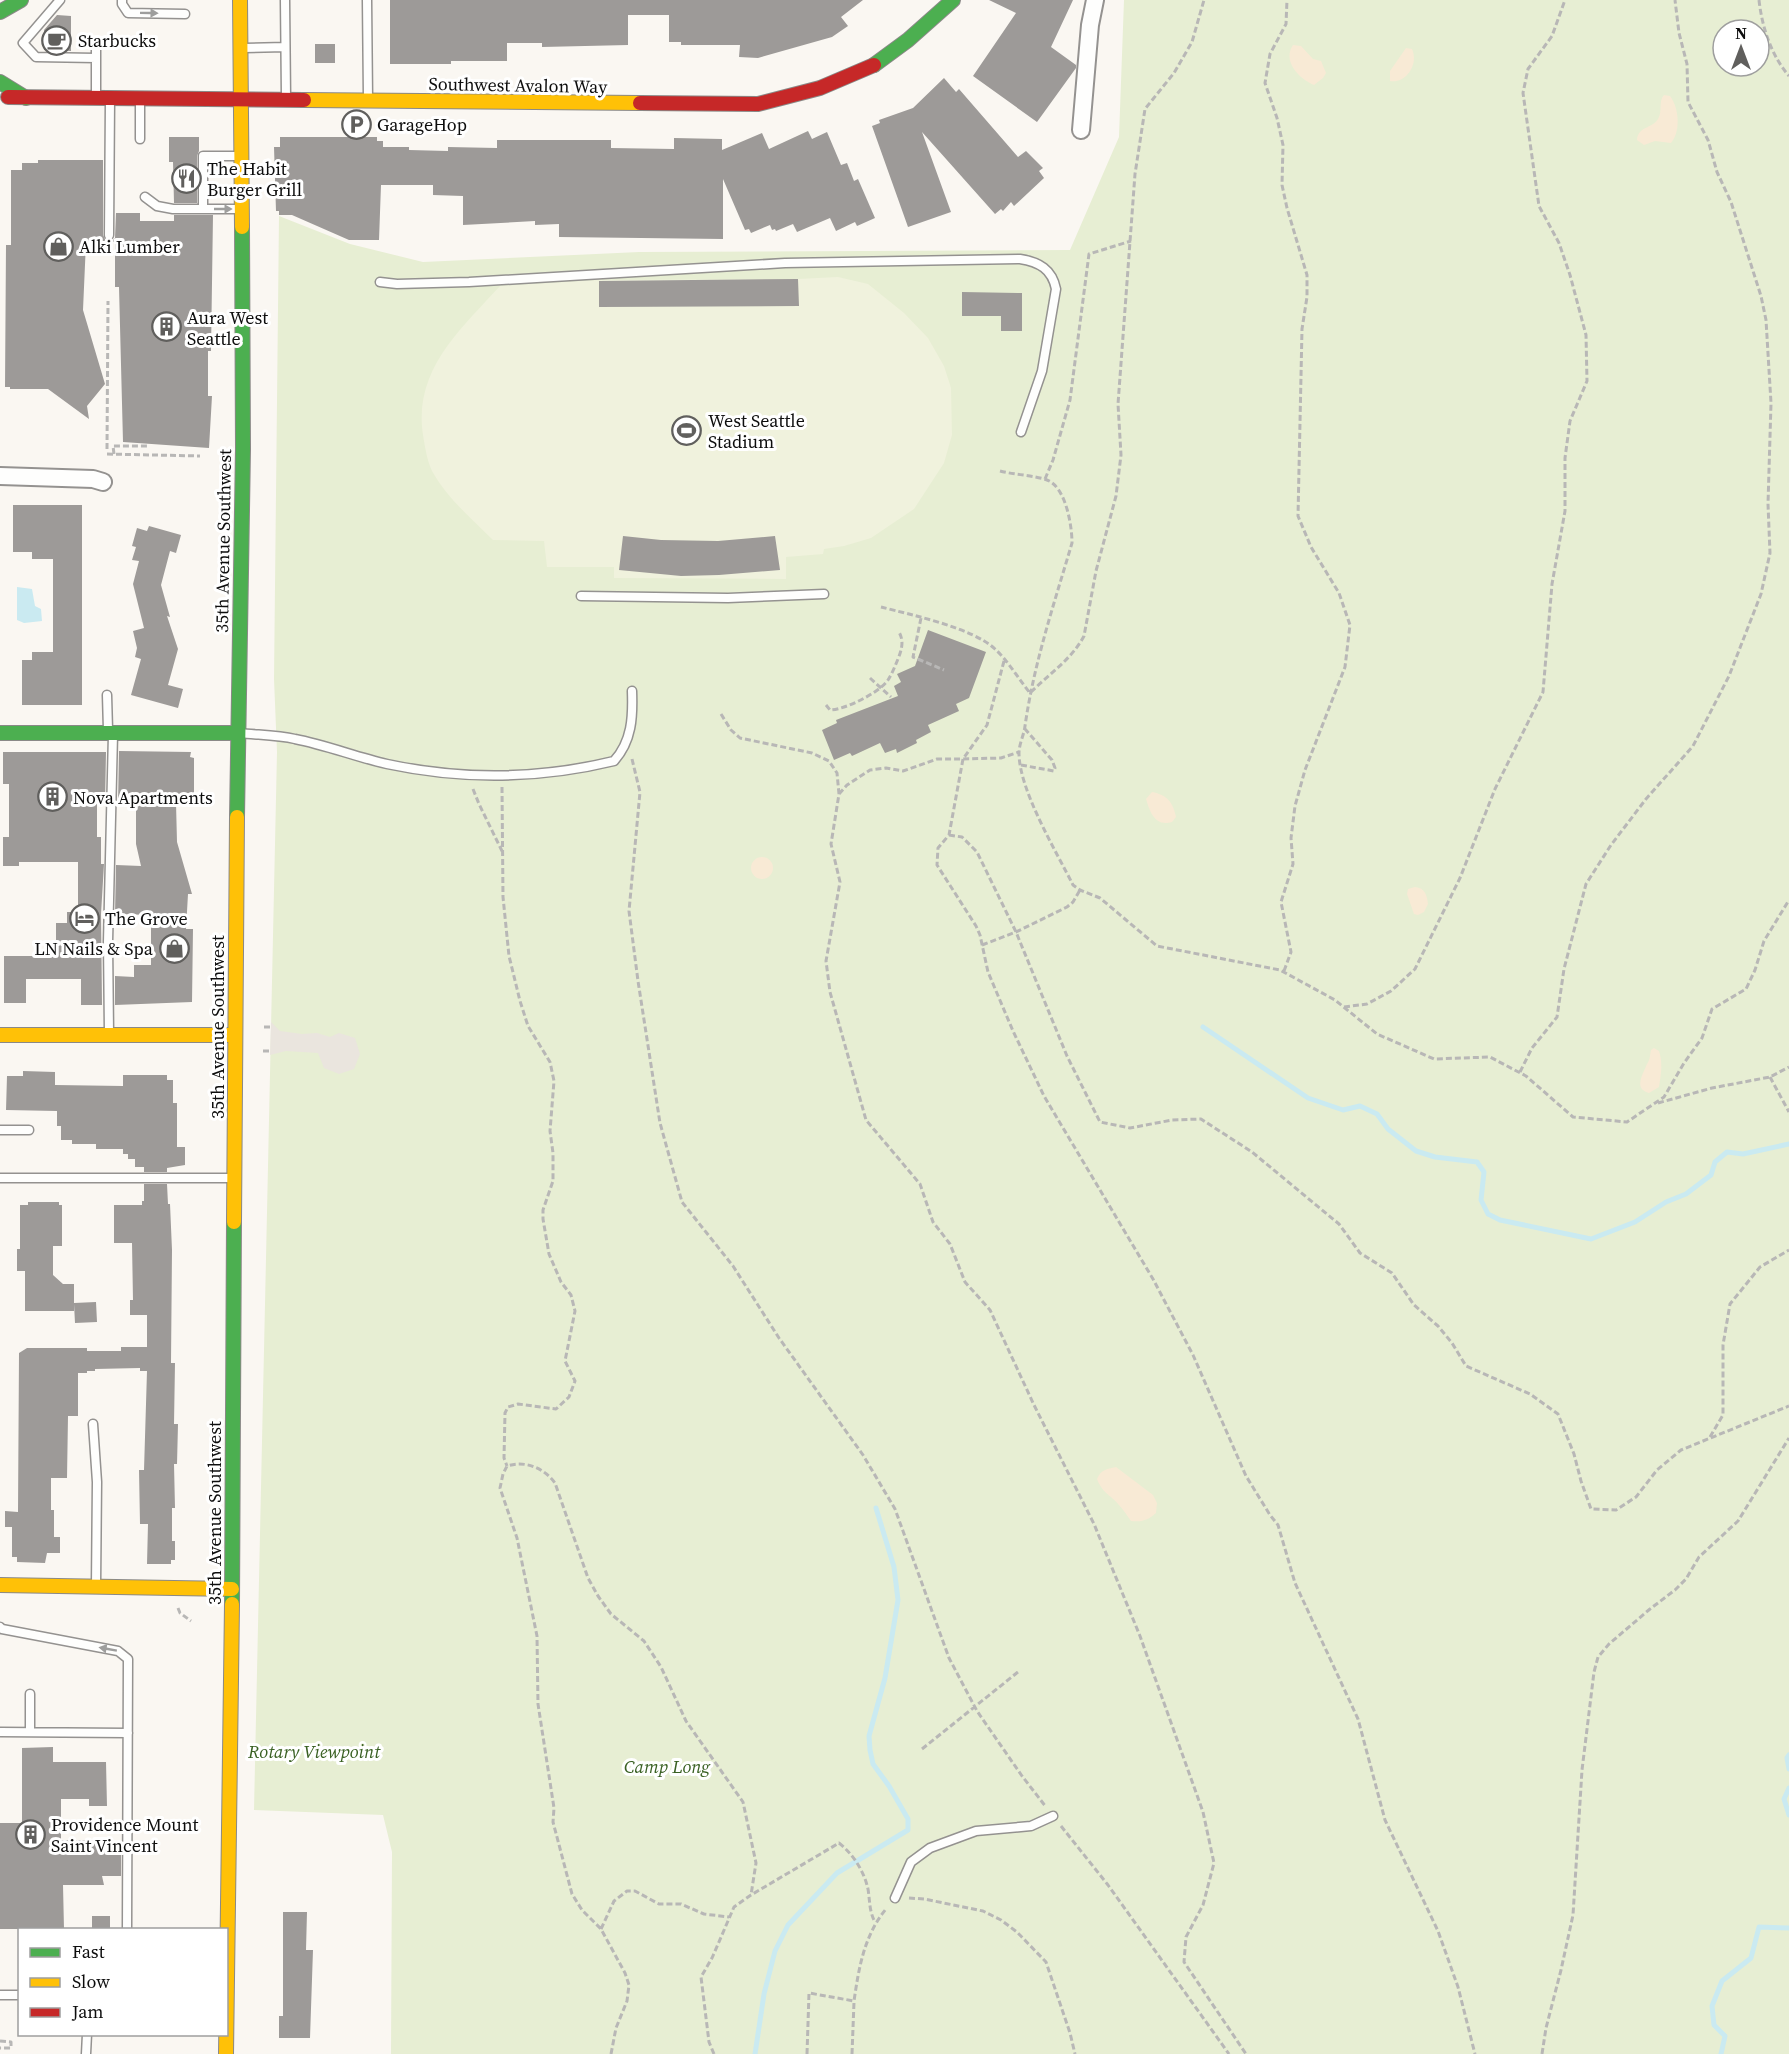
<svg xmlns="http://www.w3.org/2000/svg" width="1789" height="2054" font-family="'Source Serif 4',serif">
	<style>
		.green { fill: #e7eed3; fill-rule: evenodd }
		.sand { fill: #f8ead5 }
		.pitch { fill: #f0f2dd }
		.plaza { fill: #eae5de }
		.water { fill: #caeaf1 }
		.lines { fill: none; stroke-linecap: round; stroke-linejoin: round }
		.stream { stroke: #caeaf1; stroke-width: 5 }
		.building { fill: #9d9a98 }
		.lane-casing { stroke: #949290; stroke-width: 11 }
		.street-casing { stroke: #949290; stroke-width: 20 }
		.fast-casing { stroke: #8a8987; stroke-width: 16 }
		.slow-casing { stroke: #8a8987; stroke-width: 16 }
		.jam-casing { stroke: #8a8987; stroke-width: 16 }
		.path { stroke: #b8b7b6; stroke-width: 3; stroke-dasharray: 6 3; stroke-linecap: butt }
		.lane { stroke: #fefefd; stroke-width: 8 }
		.street { stroke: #fefefd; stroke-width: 16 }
		.fast { stroke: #4caf50; stroke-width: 14 }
		.slow { stroke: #ffc107; stroke-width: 14 }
		.jam { stroke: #c62828; stroke-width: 14 }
		.oneway { fill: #9e9e9d }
		.labels { text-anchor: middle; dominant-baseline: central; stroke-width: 6; stroke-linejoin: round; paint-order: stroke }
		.poi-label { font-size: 18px; fill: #0d0d0d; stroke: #fff; text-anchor: start }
		.street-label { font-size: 18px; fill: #0d0d0d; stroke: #fff }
		.park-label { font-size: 18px; font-style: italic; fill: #396022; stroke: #fff }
	</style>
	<rect width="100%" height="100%" fill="#faf7f2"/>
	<path class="green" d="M1124,0H1789V2054H391L392,1852L383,1815L254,1810L277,752L274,679L279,216L350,244L423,262L639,252L1070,250L1119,137ZM1723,30H1759V66H1723Z"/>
	<path class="sand" d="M1293,45L1301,46L1313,59L1321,61L1326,73L1323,78L1314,85C1299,79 1282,61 1293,45Z
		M1406,48L1412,49C1419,64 1406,84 1390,81V71Z
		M1664,95L1670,96C1679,107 1681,132 1671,143L1655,141L1644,145L1637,140C1638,126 1652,129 1658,119C1663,111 1658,101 1664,95Z
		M1152,792C1167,795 1173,802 1176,817L1172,822C1155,827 1150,812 1146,799Z
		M751 868a11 11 0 1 1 22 0a11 11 0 1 1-22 0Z
		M1415,887C1425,888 1427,895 1428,904L1424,912L1418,915L1414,914L1407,894L1408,889Z
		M1654,1048L1659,1051C1663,1063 1661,1074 1659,1087L1649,1093C1633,1089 1643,1074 1647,1064C1650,1060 1650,1055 1651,1050Z
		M1116,1467L1153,1495L1157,1503L1156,1513C1147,1521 1141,1522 1131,1521C1127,1516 1124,1510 1119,1505C1110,1494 1103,1494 1097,1479C1101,1470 1106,1469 1116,1467Z"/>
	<path class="pitch" d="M838,277L868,284L904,313L928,338L944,366L951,388L952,435L944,463L914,509L871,538L844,546L824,549L823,554L786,557V579L614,578V567H547L544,541L493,540C472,519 447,498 432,471C427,460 425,447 423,435C413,370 461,329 500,286L599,280L798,279Z"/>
	<path class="plaza" d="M271,1022L280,1031L302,1034L317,1033L330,1037L339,1033L355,1038L360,1054L354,1069L339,1074L324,1068L318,1053L286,1051L270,1055Z"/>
	<path class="water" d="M17,587L32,589L35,606L41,609L42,621L24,623L17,620Z"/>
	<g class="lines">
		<path class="stream" d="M1203,1027L1308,1098L1343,1110L1360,1106L1377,1114L1388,1129L1416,1151L1435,1157L1477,1162L1484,1172L1481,1200L1488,1214L1500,1220L1591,1239L1635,1222L1666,1202L1686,1194L1711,1175L1715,1162L1727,1152L1743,1154L1789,1144
			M1789,1755L1787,1758L1789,1769
			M1789,1788L1784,1799L1789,1815
			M755,2054L764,1994L775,1951L788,1925L837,1873L908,1830V1819L889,1786L873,1764L870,1750L869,1736L885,1678L898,1600L894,1567L876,1508
			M1721,2054L1725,2036L1714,2025L1712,2006L1722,1981L1751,1958L1759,1927L1789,1928"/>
	</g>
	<path class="building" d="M390,0H863L841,17L848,26L832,37L758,58L739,57L740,45H681V42H669V15H628V45L542,47V43H507V61H451V64H390Z
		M989,0H1073L1051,47L1076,65V68L1037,122L973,76L1016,13Z
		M57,15L71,16V51L44,50V30Z
		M315,44H335V63H315Z
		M944,78L956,92L959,89L1018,157L1026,151L1043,168L1039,171L1044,178L1014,206L1011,202L1003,211L1001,209L995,214L922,132L951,212L908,227L872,126L880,123L879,120L913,108Z
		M808,131L812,139L827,132L841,165L847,163L854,181L858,179L875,218L857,226L855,222L836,231L830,218L797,232L793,224L776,231L775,229L772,230L770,225L751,233L749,229L745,230L723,179V239L559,237V224L535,225V221L463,225V196L433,195V185H381L379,240H349L292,215H279V211H276L274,147H280V137H377V141H383V147H409V150L448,151V147L497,148V140H611V148L674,149V138L722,139V150L762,133L769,149Z
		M169,137H199V151L197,156V203H174L173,162H169Z
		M38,160H103V235L106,241H112L115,238L116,213H140V221H174V215H213L211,351H208V396H212L209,448L123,442L119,287H115V242H86L83,310L105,384L87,406L89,419L48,389H10V387H5L6,245H11V170H22V163H38Z
		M798,279L799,306L599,307V281Z
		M962,292L1022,293V331H1001V316H962Z
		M13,505H82V705H22V660H32V652H53V559H32V552H13Z
		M149,526L181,535L176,553L170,551L161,585L170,617L167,616L178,649L168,685L183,689L178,708L131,695L141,659L135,657L137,648L133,631L144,628L133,584L139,561L132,560L136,547L132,546L137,528L147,531Z
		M623,536L661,540L718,541L775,536L780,570L719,575L681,576L619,570Z
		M928,630L986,652L969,698L956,704L959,711L928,725L931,732L916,740L917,743L897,753L896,749L885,753L880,743L852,756L850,753L834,760L822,730L837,723L836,720L898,696L894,686L901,682L897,674L915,666Z
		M119,751L191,752L190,757L194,758V803H176L177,842L192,894H188L186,929H193L192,1002L115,1005V976L134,977V965H151V915L115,914L116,865L141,866L136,844V805H118Z
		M3,752H106L105,804H97V837H101V864H104L101,914L102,1005H81V979H26V1003H4V956H56V923H67V912H78V862H19V866H3V837H9V784H3Z
		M23,1071L55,1072V1085L123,1086V1075H167V1080H173V1103H177V1147H185V1165L167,1168V1172H144V1167H135V1159H128V1154H123V1149H96V1144H72V1140H61V1126H57V1111L6,1110L7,1076H23Z
		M144,1184H167L168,1204H170L172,1250L171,1363H175L174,1424H178L177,1464H174L175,1508H172V1541H175V1560H171V1564H147L148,1524H140L139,1470H144L147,1371H140V1368L95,1369V1371H87V1373H78V1416H68L67,1478H51V1510H54V1537H60V1553H47L45,1563L17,1562V1557H12V1527H5V1511L18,1512L19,1353L27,1348H87V1351H121V1347H147V1315H130V1300H133L132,1243H114V1205H142V1201H144Z
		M28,1202H59V1205H62V1246H53V1275L63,1284H74V1303L96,1302L97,1322L75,1323L74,1304V1311H25V1271H17V1249H20V1205H28Z
		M53,1747V1762H106L107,1806H89V1799H61V1840H105L102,1851H121V1876H102L104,1885H63L64,1929H0V1823H22V1748Z
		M283,1912H307L306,1950H313L310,2038H279V2016H283Z
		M92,1916H110V1929H92Z"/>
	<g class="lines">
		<defs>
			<path id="lane" d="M60,0L23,43L36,57L96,58
				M122,0V4L128,13L185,14
				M285,0L286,97
				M367,0L368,98
				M96,45V95
				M244,48L285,47
				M140,100V139
				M145,197L157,206L173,209H240
				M203,209V156H240
				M109,235L110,99
				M380,282L397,284L469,282L785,263L1020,259C1039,262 1052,269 1056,289L1042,371L1021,432
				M581,596L728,598L824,594
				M107,695L108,730
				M240,733C258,735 277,735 295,739C326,745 356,757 387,764C462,780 540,779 614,761C632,741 633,717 632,691
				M109,1033L108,942L113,734
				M0,1130H29
				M0,1178H234
				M93,1424L97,1482L96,1585
				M0,1627L2,1629L118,1651L128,1659L127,1930
				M0,1732L128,1733
				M30,1732V1694
				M895,1898L911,1862L930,1848L976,1831L1031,1826L1053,1816
				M0,1995H20
				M86,2054L87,2034"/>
			<path id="street" d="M1081,130L1090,25L1095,0
				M0,476L93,479L103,482"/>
			<path id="fast" d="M0,12L21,0
				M874,65L908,40L953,0
				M0,82L26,98
				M0,733H237
				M237,817L243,449L242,227
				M232,1604L234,1222"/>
			<path id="slow" d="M240,0L242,227
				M304,100L640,103
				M0,1035H235
				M234,1222L237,817
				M0,1585L232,1589
				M226,2054L232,1604"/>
			<path id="jam" d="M8,97L304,100
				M640,103L758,104L820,88L874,65"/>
		</defs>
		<use href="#lane" class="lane-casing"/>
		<use href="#street" class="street-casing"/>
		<use href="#fast" class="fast-casing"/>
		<use href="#slow" class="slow-casing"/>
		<use href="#jam" class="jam-casing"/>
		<path class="path" d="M1759,0C1762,27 1771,55 1789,76
			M107,449L108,301
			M107,454L200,456
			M114,454L113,446H148
			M1000,471C1015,475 1033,475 1047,480C1066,487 1072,526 1072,543C1054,604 1034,663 1025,726C1024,735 1019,744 1019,753C1019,790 1056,851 1073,885L1080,890L1100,898L1157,946L1280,970L1335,1000L1377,1034L1434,1059L1490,1057L1526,1076L1573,1117L1627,1122L1664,1097L1684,1063L1702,1038L1712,1009L1746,989L1755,970L1764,941L1789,900
			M1045,479L1053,460L1070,400L1089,254L1131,241
			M881,607C912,615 973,628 995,649C1008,661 1018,678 1030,693C1048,675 1072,659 1084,636L1096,571L1116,496L1121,455L1118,404L1135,174L1145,109L1174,73L1192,42L1204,0
			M921,618L913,657L944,670
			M1004,661L987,725L963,759L1001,758L1019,752
			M870,678L891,697
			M826,705L830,710C844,710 879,693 888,680C892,674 895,666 898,659C902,649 904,641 899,632
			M721,714L731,730L740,738L812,753L829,761L837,773L839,794L831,844L840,882L826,961L830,992L866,1120L920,1184L933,1222L950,1244L965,1282L990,1310L1034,1405L1094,1524L1140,1636L1203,1812L1214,1863L1203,1905L1186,1937L1184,1962L1246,2054
			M632,759L640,792L629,911L638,981L660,1123L682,1202L733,1266L779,1338L863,1455L895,1509L949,1658L977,1711L1022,1776L1046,1807
			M1021,765L1054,771L1055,768L1052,760L1025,729
			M502,787L503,897L509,956L520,1001L528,1026L550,1062L554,1081L550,1131L553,1153V1181L543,1210V1219L549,1254L561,1282L571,1295L575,1311L565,1361L575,1381L569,1397L556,1409L518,1404L508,1407L505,1413L504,1458L507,1466
			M473,789L479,804L502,851
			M839,794L847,785L870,770L886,768L903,771L937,759H963L949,835L938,848L937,865L976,926L980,935L988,972L1013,1031L1044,1096L1153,1279L1193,1355L1246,1476L1270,1515L1278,1525L1295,1583L1358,1719L1385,1820L1438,1931L1458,1987L1475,2054
			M949,835L962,837L977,852L1016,932L1067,1056L1100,1122L1130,1128L1172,1120L1201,1119L1252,1152L1339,1224L1360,1253L1392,1273L1414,1305L1438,1326L1452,1343L1466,1366L1530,1394L1558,1414L1574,1454L1581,1481L1591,1509L1616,1510L1636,1497L1657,1470L1681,1450L1789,1406
			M982,945L1016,932L1067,907L1073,902L1080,890
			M1284,971L1291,952L1281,902L1293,864L1291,838L1295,806L1305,770L1345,667L1350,625L1339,593L1311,547L1298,516L1302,329L1307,297V275L1287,208L1282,185L1283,145L1277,118L1265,83L1270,54L1286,24L1287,0
			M1344,1007L1367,1004L1391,991L1415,969L1460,878L1495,789L1543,692L1552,584L1565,511V458L1570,421L1587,381L1586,335L1570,275L1559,243L1539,206L1523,93L1528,69L1552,36L1565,0
			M264,1027H271
			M263,1051H271
			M1520,1072L1532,1048L1557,1017L1564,969L1586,884L1611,845L1646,799L1693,746L1729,676L1761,594L1770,553L1768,504L1771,403L1766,320L1761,296L1731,202L1717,172L1708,140L1688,102L1687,64L1679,33L1675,0
			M1770,1077L1789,1112
			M1658,1103L1712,1088L1770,1077L1789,1067
			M1710,1437L1723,1415V1345L1730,1304L1760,1267L1789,1250
			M178,1608L180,1613L191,1621
			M922,1749L1018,1672
			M1061,1826L1108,1885L1229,2054
			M909,1898L924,1899L983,1911L1001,1920L1017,1932L1046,1962L1070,2033L1075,2054
			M601,1929L614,1901L627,1891H635L659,1904H681L704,1914L729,1917
			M0,2041L11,2042V2048H0
			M611,2054L616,2028L627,2001L629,1985L625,1973L601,1929L582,1910L572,1894L553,1822L554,1808L538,1704L537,1636L517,1538L500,1488L503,1474L507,1466C525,1460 544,1468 555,1483L588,1578L598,1596L611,1614L644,1641L661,1667L686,1721L743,1802L756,1863L751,1895
			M714,2054L709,2042L701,1977L712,1958L734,1907L751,1895L839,1843C853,1854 864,1871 868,1889C870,1901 869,1911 875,1922
			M807,2054L809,1993L854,2001C859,1967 864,1936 886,1909
			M852,2054L854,2002
			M1542,2054L1546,2028L1561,1970L1573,1915L1582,1770L1594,1672L1598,1657L1609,1644L1650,1609L1675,1590L1686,1579L1699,1557L1738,1521L1789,1438"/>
		<use href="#lane" class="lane"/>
		<use href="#street" class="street"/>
		<use href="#fast" class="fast"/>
		<use href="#slow" class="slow"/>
		<use href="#jam" class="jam"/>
	</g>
	<defs><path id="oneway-solid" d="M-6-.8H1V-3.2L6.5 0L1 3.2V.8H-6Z" transform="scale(1.5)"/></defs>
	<g class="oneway">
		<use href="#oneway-solid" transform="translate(149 13) rotate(1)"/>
		<use href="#oneway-solid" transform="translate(223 209)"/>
		<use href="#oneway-solid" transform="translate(108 1649) rotate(-170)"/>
	</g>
	<defs>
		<symbol id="cafe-ring" viewBox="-11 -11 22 22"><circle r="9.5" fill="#fff" stroke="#605f5d" stroke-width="1.5"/><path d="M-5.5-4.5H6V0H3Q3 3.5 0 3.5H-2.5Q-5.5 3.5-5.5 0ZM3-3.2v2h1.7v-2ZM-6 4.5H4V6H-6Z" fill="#605f5d"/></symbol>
		<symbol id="parking-ring" viewBox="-11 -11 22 22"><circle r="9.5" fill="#fff" stroke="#605f5d" stroke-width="1.5"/><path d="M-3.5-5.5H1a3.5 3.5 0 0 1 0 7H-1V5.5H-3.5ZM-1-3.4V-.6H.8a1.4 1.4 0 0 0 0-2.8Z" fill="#605f5d"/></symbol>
		<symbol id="restaurant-ring" viewBox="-11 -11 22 22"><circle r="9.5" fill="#fff" stroke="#605f5d" stroke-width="1.5"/><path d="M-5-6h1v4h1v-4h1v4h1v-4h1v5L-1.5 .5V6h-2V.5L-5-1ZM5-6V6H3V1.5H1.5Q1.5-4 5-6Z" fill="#605f5d"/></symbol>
		<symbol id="shop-ring" viewBox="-11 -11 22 22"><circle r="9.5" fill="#fff" stroke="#605f5d" stroke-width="1.5"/><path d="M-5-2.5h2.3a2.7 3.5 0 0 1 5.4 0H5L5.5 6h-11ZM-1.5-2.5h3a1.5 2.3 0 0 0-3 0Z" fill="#605f5d"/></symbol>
		<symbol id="building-ring" viewBox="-11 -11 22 22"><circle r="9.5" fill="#fff" stroke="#605f5d" stroke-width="1.5"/><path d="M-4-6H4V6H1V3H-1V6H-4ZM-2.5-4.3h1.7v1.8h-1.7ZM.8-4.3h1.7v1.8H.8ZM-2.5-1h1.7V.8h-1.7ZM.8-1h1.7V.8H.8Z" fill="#605f5d"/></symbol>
		<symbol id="stadium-ring" viewBox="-11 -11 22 22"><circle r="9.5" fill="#fff" stroke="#605f5d" stroke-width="1.5"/><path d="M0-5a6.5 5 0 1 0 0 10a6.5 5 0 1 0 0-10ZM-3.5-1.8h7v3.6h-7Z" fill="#605f5d"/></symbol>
		<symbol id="hotel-ring" viewBox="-11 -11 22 22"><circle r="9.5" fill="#fff" stroke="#605f5d" stroke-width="1.5"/><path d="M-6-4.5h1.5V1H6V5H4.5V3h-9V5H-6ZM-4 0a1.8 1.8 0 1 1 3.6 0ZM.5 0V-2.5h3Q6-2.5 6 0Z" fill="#605f5d"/></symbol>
	</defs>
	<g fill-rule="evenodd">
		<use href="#cafe-ring" x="40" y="24" width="33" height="33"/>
		<use href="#parking-ring" x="340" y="108" width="33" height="33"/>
		<use href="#restaurant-ring" x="170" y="162" width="33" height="33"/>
		<use href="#shop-ring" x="42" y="230" width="33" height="33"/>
		<use href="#building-ring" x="150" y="310" width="33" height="33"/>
		<use href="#stadium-ring" x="670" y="414" width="33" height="33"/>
		<use href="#building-ring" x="36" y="780" width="33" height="33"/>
		<use href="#hotel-ring" x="68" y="902" width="33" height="33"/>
		<use href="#shop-ring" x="158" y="932" width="33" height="33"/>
		<use href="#building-ring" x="14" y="1818" width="33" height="33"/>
	</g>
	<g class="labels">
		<g class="poi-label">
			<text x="78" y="40">Starbucks</text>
			<text x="377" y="124">GarageHop</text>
			<text x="207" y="168">The Habit<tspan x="207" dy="21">Burger Grill</tspan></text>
			<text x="79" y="246">Alki Lumber</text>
			<text x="187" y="317">Aura West<tspan x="187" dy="21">Seattle</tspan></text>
			<text x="708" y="420">West Seattle<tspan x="708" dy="21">Stadium</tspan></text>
			<text x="73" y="797">Nova Apartments</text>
			<text x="105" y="918">The Grove</text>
			<text x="153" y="948" text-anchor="end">LN Nails &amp; Spa</text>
			<text x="51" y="1824">Providence Mount<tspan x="51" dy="21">Saint Vincent</tspan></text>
		</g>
		<g class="street-label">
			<text transform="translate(518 85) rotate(1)">Southwest Avalon Way</text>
			<text transform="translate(223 541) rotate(-89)">35th Avenue Southwest</text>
			<text transform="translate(217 1027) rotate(-90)">35th Avenue Southwest</text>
			<text transform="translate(214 1513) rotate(-90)">35th Avenue Southwest</text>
		</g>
		<g class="park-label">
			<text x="314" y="1751">Rotary Viewpoint</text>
			<text x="667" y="1766">Camp Long</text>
		</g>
	</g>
	<rect x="18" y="1928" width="210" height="108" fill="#ffffff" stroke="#9e9e9e" stroke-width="1.5"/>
	<rect x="30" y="1948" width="30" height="9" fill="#4caf50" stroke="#9e9e9e" stroke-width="1.5"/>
	<text x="72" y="1958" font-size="18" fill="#0d0d0d">Fast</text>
	<rect x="30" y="1978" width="30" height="9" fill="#ffc107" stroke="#9e9e9e" stroke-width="1.5"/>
	<text x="72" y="1988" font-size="18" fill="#0d0d0d">Slow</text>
	<rect x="30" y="2008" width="30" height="9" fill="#c62828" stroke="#9e9e9e" stroke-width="1.5"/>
	<text x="72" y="2018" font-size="18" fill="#0d0d0d">Jam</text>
	<g transform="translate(1741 48)"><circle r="28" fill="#ffffff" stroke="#9e9e9e" stroke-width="1.5"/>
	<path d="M0-4.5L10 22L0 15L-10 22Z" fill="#605f5d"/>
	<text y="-9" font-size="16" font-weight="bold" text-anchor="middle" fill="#0d0d0d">N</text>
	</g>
</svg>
